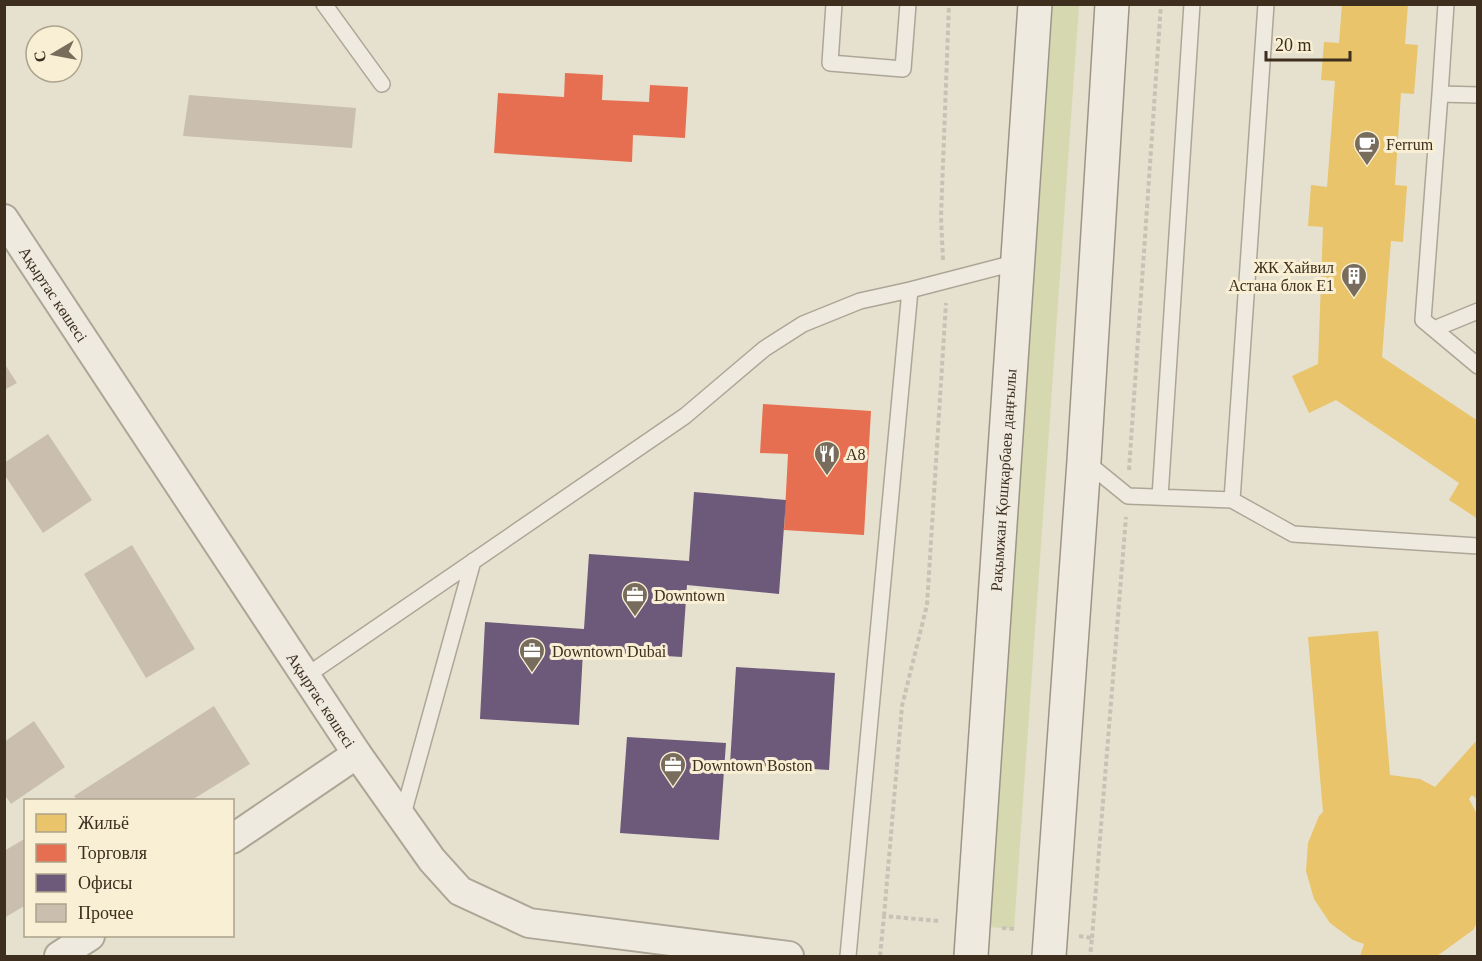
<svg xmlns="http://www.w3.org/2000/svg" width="1482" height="961" font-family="Georgia,serif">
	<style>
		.green { fill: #d6d8b0 }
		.homes { fill: #e9c46a }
		.shops { fill: #e76f51 }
		.offices { fill: #6d597a }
		.building { fill: #cabfaf }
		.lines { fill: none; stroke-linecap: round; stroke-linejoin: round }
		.service-casing { stroke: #aca697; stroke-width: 18 }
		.minor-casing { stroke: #aca697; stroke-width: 32 }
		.secondary-casing { stroke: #9c9587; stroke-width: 36 }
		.path { stroke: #c7c2b7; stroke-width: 4; stroke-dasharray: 4.5 3; stroke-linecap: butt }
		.service { stroke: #eeeae0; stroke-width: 15 }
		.minor { stroke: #eeeae0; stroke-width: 28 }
		.secondary { stroke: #eeeae0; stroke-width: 33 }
		.labels { text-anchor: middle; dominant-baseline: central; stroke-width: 6; stroke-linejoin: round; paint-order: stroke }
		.poi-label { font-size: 16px; fill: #3d2e1e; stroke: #f8efd4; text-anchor: start }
		.street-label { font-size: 16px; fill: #3d2e1e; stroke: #f8efd4 }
	</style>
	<rect width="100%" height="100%" fill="#e6e1ce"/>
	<path class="green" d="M1053,5H1079L1014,929L989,927Z"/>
	<path class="homes" d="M1342,4H1408L1405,44L1418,45L1414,94L1401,93L1395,185L1407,186L1403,242L1391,241L1382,357L1478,421V519L1449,500L1459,483L1336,400L1309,413L1292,376L1318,364L1323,227L1308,226L1311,185L1327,187L1335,81L1321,80L1324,42L1339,43Z
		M1378,631L1390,775L1420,779L1435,787L1478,739V800L1472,795L1469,799L1478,816V921L1473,930L1437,956H1360L1364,944L1353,940L1330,923L1314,899L1306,871L1308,843L1319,816L1323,812L1308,637Z"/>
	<path class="shops" d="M565,73L603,75L602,100L649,102L650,85L688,87L685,138L633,135L632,162L494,153L498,93L564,97Z
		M763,404L871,411L864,535L784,530L788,454L760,453Z"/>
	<path class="offices" d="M694,492L786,500L779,594L687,585L682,657L583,651L579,725L480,719L485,622L584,629L589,554L689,561Z
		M736,667L835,673L829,770L730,764Z
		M627,737L726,743L719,840L620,833Z"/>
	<path class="building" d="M189,95L356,108L352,148L183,136Z
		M4,363L17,383L4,390Z
		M48,434L92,500L43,533L4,474V463Z
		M132,545L195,649L146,678L84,574Z
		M214,706L250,764L192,800H77L74,796Z
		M34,721L65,767L11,804L4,794V742Z
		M26,838V905L4,918V851Z"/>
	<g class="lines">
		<defs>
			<path id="service" d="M324,4L382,84
				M834,4L830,63L903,69L908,4
				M1440,94L1446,4
				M1478,95L1440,94L1423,320L1478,366
				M1434,329L1478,311
				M1085,461L1128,496L1232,500L1266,4
				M1160,497L1192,4
				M1232,500L1293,534L1478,546
				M306,676L685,416L764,349L803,324L860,301L910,290
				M402,818L473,561
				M848,956L910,290L1018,262"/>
			<g id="minor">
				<path id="s1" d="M4,219L357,754L432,860L460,891L529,923L789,956"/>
				<path d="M232,839L357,754"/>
				<path d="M59,956L90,936"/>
			</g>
			<g id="secondary">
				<path id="s2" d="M971,956L1035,4"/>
				<path d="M1049,956L1084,461L1112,4"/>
			</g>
		</defs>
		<use href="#service" class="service-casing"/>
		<use href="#minor" class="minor-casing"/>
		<use href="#secondary" class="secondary-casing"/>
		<path class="path" d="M943,260L941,217L949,4
			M1129,470L1161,4
			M884,916L902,706L927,605L946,303
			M1002,928L1014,929
			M1079,936L1092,938L1090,956
			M1092,938L1126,517
			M880,956L884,916L939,921"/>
		<use href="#service" class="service"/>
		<use href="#minor" class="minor"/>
		<use href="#secondary" class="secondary"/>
	</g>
	<defs>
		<symbol id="cafe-pin" viewBox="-11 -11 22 30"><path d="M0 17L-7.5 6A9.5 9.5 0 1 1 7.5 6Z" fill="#786d5c" stroke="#f8efd4"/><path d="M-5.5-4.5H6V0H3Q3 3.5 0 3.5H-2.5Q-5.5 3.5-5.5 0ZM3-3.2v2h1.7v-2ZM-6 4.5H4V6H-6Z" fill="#fff"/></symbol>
		<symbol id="building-pin" viewBox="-11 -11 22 30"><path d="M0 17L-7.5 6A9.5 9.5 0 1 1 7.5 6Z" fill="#786d5c" stroke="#f8efd4"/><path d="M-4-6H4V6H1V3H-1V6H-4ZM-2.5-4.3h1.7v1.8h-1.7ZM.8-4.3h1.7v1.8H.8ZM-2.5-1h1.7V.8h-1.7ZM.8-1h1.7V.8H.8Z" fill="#fff"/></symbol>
		<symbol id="restaurant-pin" viewBox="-11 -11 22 30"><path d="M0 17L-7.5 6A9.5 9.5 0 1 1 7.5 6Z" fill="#786d5c" stroke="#f8efd4"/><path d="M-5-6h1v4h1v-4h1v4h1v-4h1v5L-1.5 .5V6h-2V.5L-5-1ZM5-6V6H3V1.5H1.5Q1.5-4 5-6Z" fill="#fff"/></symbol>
		<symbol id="office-pin" viewBox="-11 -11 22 30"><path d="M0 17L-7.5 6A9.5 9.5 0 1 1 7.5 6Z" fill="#786d5c" stroke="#f8efd4"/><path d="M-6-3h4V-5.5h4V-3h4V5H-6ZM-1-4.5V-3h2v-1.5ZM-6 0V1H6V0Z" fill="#fff"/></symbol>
	</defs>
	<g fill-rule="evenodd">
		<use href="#cafe-pin" x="1352" y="129" width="30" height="40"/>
		<use href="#building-pin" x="1339" y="261" width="30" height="40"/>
		<use href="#restaurant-pin" x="812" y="439" width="30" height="40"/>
		<use href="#office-pin" x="620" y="580" width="30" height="40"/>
		<use href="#office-pin" x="517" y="636" width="30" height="40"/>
		<use href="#office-pin" x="658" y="750" width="30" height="40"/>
	</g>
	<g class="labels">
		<g class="poi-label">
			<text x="1386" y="144">Ferrum</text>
			<text x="1334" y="267" text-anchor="end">ЖК Хайвил<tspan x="1334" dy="18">Астана блок E1</tspan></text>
			<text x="846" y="454">А8</text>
			<text x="654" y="595">Downtown</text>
			<text x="552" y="651">Downtown Dubai</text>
			<text x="692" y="765">Downtown Boston</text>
		</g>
		<g class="street-label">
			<text stroke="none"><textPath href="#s1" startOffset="90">Ақыртас көшесі</textPath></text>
			<text stroke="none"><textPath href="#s2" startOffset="477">Рақымжан Қошқарбаев даңғылы</textPath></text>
			<text stroke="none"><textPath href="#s1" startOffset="576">Ақыртас көшесі</textPath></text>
		</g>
	</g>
	<rect width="1482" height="961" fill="none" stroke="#3d2e1e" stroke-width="12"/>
	<rect x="24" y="799" width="210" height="138" fill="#f8efd4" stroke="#ada28b" stroke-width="1.5"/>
	<rect x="36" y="814" width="30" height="18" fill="#e9c46a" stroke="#ada28b" stroke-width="1.5"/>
	<text x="78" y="829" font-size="18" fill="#3d2e1e">Жильё</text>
	<rect x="36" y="844" width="30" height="18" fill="#e76f51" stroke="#ada28b" stroke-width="1.5"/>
	<text x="78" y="859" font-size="18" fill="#3d2e1e">Торговля</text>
	<rect x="36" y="874" width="30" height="18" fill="#6d597a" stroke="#ada28b" stroke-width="1.5"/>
	<text x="78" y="889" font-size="18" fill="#3d2e1e">Офисы</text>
	<rect x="36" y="904" width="30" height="18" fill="#cabfaf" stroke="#ada28b" stroke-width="1.5"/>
	<text x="78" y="919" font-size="18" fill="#3d2e1e">Прочее</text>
	<g transform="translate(54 54) rotate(260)"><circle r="28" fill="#f8efd4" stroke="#ada28b" stroke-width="1.5"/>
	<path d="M0-4.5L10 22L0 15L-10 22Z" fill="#786d5c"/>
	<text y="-9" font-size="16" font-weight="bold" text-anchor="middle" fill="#3d2e1e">С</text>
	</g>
	<path d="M1266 51v9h84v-9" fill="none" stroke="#3d2e1e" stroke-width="3"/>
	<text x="1275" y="51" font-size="18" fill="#3d2e1e" stroke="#f8efd4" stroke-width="4.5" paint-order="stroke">20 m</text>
</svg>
